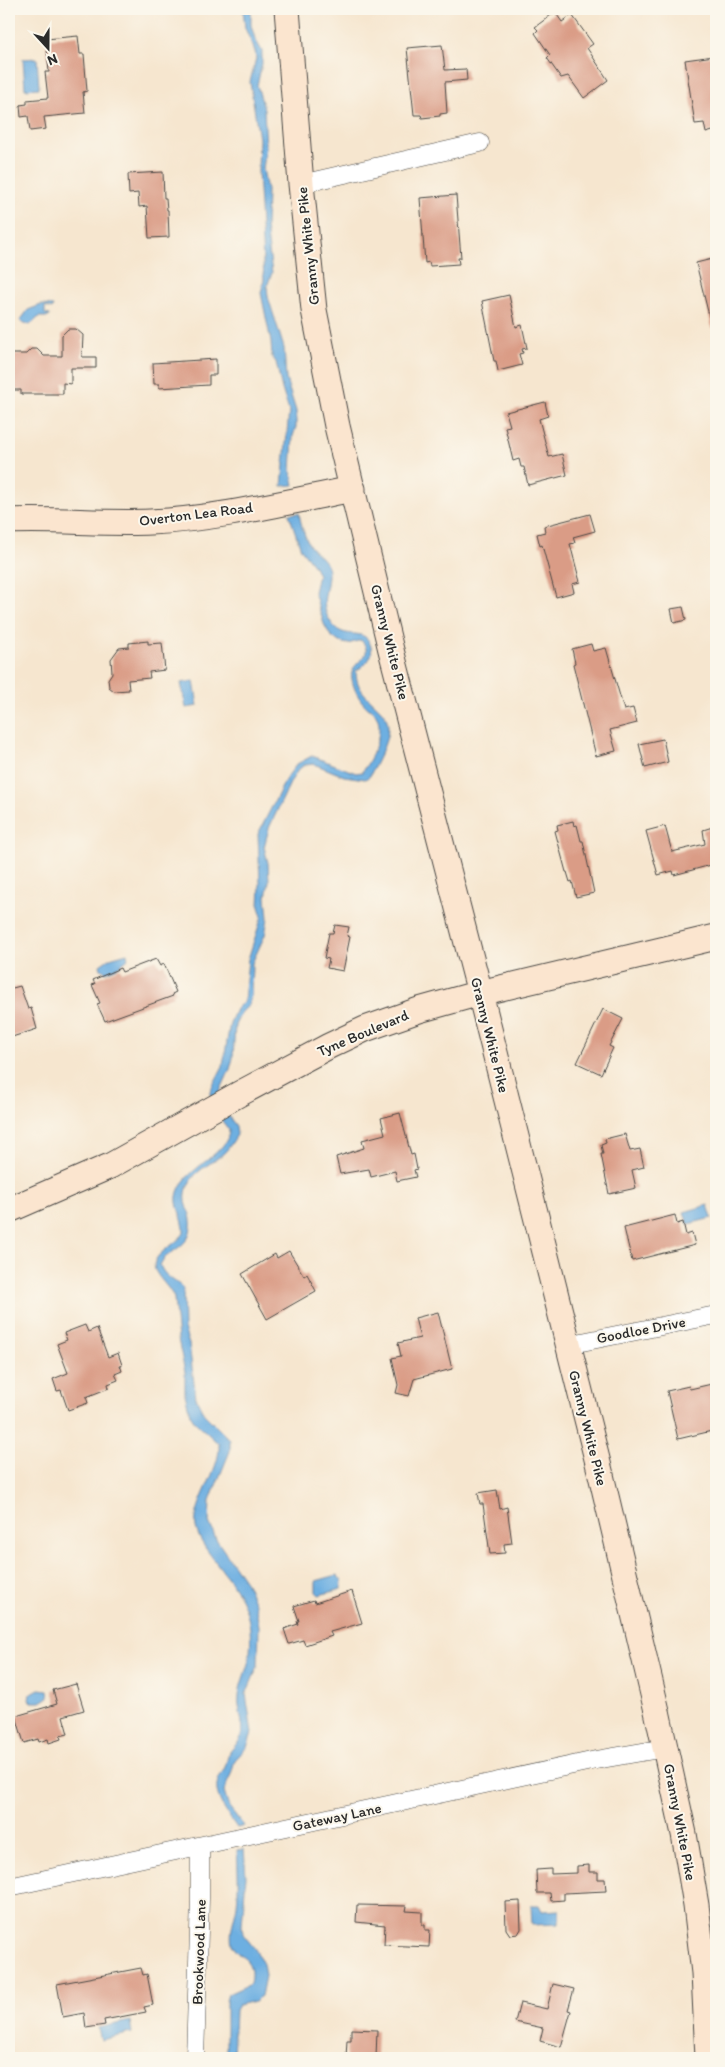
<svg xmlns="http://www.w3.org/2000/svg" width="725" height="2067" font-family="Itim,sans-serif">
	<style>
		.water { fill: #6dafe1; stroke: #4c6d86 }
		.building { fill: #da9c86 }
		.lines { fill: none; stroke-linecap: round; stroke-linejoin: round }
		.street-casing { stroke: #494744; stroke-width: 19 }
		.secondary-casing { stroke: #494744; stroke-width: 27 }
		.street { stroke: #fff; stroke-width: 18 }
		.secondary { stroke: #fbe5cf; stroke-width: 25 }
		.labels { text-anchor: middle; dominant-baseline: central; stroke-width: 4; stroke-linejoin: round; paint-order: stroke }
		.street-label { font-size: 15px; fill: #2b2b2b; stroke: #fbf7ec }
	</style>
	<rect width="100%" height="100%" fill="#fbf7ec"/>
	<filter id="ink" filterUnits="userSpaceOnUse"><feTurbulence type="fractalNoise" baseFrequency=".02" numOctaves="2"/><feDisplacementMap in="SourceGraphic" scale="10" xChannelSelector="R" yChannelSelector="G"/><feConvolveMatrix kernelMatrix="1 2 1 2 8 2 1 2 1" color-interpolation-filters="sRGB"/></filter>
	<filter id="wash" filterUnits="userSpaceOnUse"><feTurbulence type="fractalNoise" baseFrequency=".0096" numOctaves="4" result="noise"/><feDisplacementMap in="SourceGraphic" scale="20" xChannelSelector="R" yChannelSelector="G"/><feGaussianBlur stdDeviation="1.12" result="paint"/><feColorMatrix in="noise" values="0 0 0 0 0 0 0 0 0 0 0 0 0 0 0 0 0 1.4 0 .05"/><feComposite in="paint" operator="in"/></filter>
	<g filter="url(#wash)">
		<rect width="100%" height="100%" fill="#f6e6cf"/>
		<path class="water" d="M243,9H251V25L255,39L262,51V64L257,85L264,109L266,147L263,169L267,190L266,227L272,273L267,286L268,297L284,348L286,379L296,411V427L293,436L291,471L294,485L282,486L289,411L282,389L276,362L272,357L271,342L261,293L264,280L258,171L259,139L250,82L256,58L255,51L245,28Z
			M37,58L39,88L25,89L23,59Z
			M41,305L53,306L52,309L45,307V314L50,315L49,317H39L30,325L20,321L28,310Z
			M299,513C301,524 304,536 310,546C316,554 328,561 328,571C329,591 317,603 332,624C345,642 366,625 371,647C374,659 364,665 356,671C355,700 389,704 388,728C388,743 376,762 370,776L365,779L344,776L314,764L304,765L298,770L291,781L269,828L264,847L268,863L269,881L266,897L268,918L265,935L252,963L251,996L248,1006L241,1013L235,1025L233,1058L230,1069L219,1094L210,1098L212,1087L223,1066L230,1023L236,1009L244,1001L248,959L262,916L259,907L260,883L258,834L287,777L297,764L312,756L356,773L362,772C372,759 388,725 373,711C371,709 368,709 367,707C360,701 353,688 352,679C348,660 378,659 361,640L348,644L339,642L330,635L324,624L314,592L318,575L314,566L301,549L289,514Z
			M194,681L198,706L186,708L181,683Z
			M127,953L128,959L118,967L106,972L101,969L100,965L110,958Z
			M227,1114L236,1126L237,1135C233,1141 229,1148 224,1153C214,1162 198,1169 191,1180C177,1204 196,1211 190,1232C186,1249 166,1251 160,1265C164,1277 175,1280 183,1288L184,1329L189,1344L196,1398L204,1414L230,1440V1451L210,1500L209,1522L216,1539L246,1583L255,1604L259,1626L258,1666L246,1694L252,1733L247,1747L235,1760L231,1774L224,1791L229,1807L244,1826L237,1828C229,1816 215,1799 217,1784C218,1778 223,1772 225,1767C227,1762 227,1757 230,1752C234,1746 241,1741 242,1734C244,1721 237,1709 239,1696C240,1681 249,1668 250,1652C254,1608 237,1590 212,1557C206,1549 198,1538 196,1527C192,1504 221,1470 219,1444L195,1422L190,1414L185,1394V1372L178,1339L174,1298C170,1288 161,1281 156,1272C147,1255 175,1247 184,1233C185,1218 173,1206 178,1192C186,1167 230,1153 229,1130L219,1117Z
			M708,1205L712,1218L688,1224L684,1212Z
			M337,1575L342,1581L341,1589L319,1595L316,1592V1581Z
			M39,1689L48,1690L49,1697L41,1702H31L29,1700L30,1694Z
			M244,1849L246,1876L242,1925L243,1934L255,1949L263,1964L265,1976L261,1996L254,2001L238,2005L235,2010L233,2058H226V2001L228,1994L250,1984C256,1954 236,1960 232,1944C229,1931 235,1918 237,1905C239,1887 238,1868 237,1850Z
			M531,1905H539L542,1911L559,1910V1924L532,1925Z
			M130,2021L132,2033L101,2040L98,2028Z"/>
		<g id="blocks">
			<path class="building" d="M555,12L562,22L572,15L593,44L587,48L608,80L584,98L568,76L561,78L547,58L550,55L535,33L538,30L535,27Z
				M78,36L80,54H84L87,91L83,92L85,113L44,117L46,129L30,131L28,116L21,117L20,105L27,104V100L48,98L45,72H49L46,39Z
				M442,45L445,70L466,69L467,80L445,82L447,113L440,114V116L422,118L421,115H414L407,48Z
				M714,56L716,70V130L706,133L704,123L695,124L685,60Z
				M163,172L164,198H166L167,210H168L169,237L149,238L147,206L139,207L138,193L129,194L128,174Z
				M456,195L461,258H458L459,264L430,266L429,262L425,263L420,198Z
				M716,258V327L712,328L696,263Z
				M509,295L516,327L522,325L527,348L522,349L523,353L519,354L522,365L498,371L496,361H494L482,301Z
				M68,329H76L83,335L82,357H96V368H71V384L63,383V394H21V390H9V354H26L31,349H37L44,356H62V335Z
				M216,359V375H209V385L159,388V384H154L153,363Z
				M545,402L548,416L539,419L549,457L562,454L567,475L528,485L524,467H521L519,459L513,461L505,427L510,426L506,412Z
				M590,514L595,531L573,537L575,543L570,544L580,582L572,584L574,592L556,597L542,545L540,546L537,534L545,532L544,526Z
				M683,607L686,620L674,623L671,609Z
				M148,641V644L162,643L165,670L149,672L150,678L128,680L129,690L114,691L109,687L108,679L112,673L111,659L119,648L129,647V643Z
				M591,644L593,651L606,648L624,710L633,708L637,723L610,730L616,751L596,756L573,664L575,663L572,649Z
				M663,739L668,762L645,768L639,744Z
				M573,821L574,826L577,825L581,841H583L594,893L576,897L572,881L570,882L567,872H566L555,831L558,830L557,825Z
				M665,826L672,852L705,844L703,830L716,826V870L712,871L711,865L674,875L673,871L658,875L646,831Z
				M335,925L349,927L347,936L350,937L343,971L327,968L329,959L324,958L329,933H333Z
				M156,959L160,966L164,964L176,992L172,994L173,996L105,1021L97,1004L100,1003L92,985L95,984L93,980L120,968L122,972Z
				M20,986L28,1009L31,1008L37,1029L9,1038V989Z
				M603,1009L623,1019L609,1046L613,1048L601,1074L577,1063Z
				M400,1113L411,1155L414,1154L417,1169L414,1170L416,1177L397,1181L395,1171L371,1177L369,1169L340,1174L336,1157L364,1148L362,1140L385,1134L381,1118Z
				M625,1134L630,1151L640,1149L644,1167L632,1170L636,1188L609,1194L601,1154H603L601,1145L606,1143L605,1139Z
				M675,1215L677,1224L683,1222L686,1235L692,1233L695,1245L632,1261L624,1228Z
				M289,1251L304,1276L307,1274L316,1291L267,1319L242,1274L275,1254L277,1258Z
				M438,1312L452,1369L414,1379L409,1396L396,1393L398,1385L392,1358L401,1356L398,1343L420,1338L415,1318Z
				M85,1325L88,1332L97,1328L108,1357L118,1353L122,1365H120L122,1371L115,1374L118,1380L108,1384L109,1388L86,1397L88,1403L68,1410L61,1390L57,1391L53,1379L68,1373L57,1344L67,1340L64,1333Z
				M716,1383V1430L678,1439L667,1391L689,1386L690,1389Z
				M497,1490L500,1509L507,1507L512,1543L504,1544L505,1553L490,1554L483,1504H480L478,1493Z
				M352,1591L362,1623L330,1632L332,1636L305,1645L303,1640L289,1644L284,1629L298,1624L297,1621H299L294,1606L314,1600L315,1603Z
				M76,1684L84,1710L63,1716L68,1734L60,1736L61,1739L49,1743L48,1739L39,1742L38,1739L24,1743L16,1716L57,1704L53,1690Z
				M589,1865V1872H598V1879H605L606,1891L564,1893V1900L551,1901L550,1893H537L536,1870L551,1869V1874L577,1873V1866Z
				M520,1901L521,1929L518,1934L510,1935L506,1929L505,1902Z
				M357,1905L407,1906L406,1911L422,1912V1925H425V1930H430L429,1947L384,1945L385,1925L356,1922Z
				M141,1968L143,1975L147,1974L153,2005L144,2007L146,2012L104,2020L105,2025L86,2028L84,2013L63,2017L57,1984Z
				M553,1984L574,1989L568,2010L571,2011L561,2047L540,2041L543,2028L515,2022L520,2003L547,2009Z
				M351,2029L377,2030L376,2058H346L347,2040H351Z"/>
		</g>
	</g>
	<g filter="url(#ink)">
		<use href="#blocks" fill-opacity="0" stroke="#494744" stroke-width="1"/>
		<g class="lines">
			<defs>
				<path id="street" d="M301,184L480,143
					M567,1345L716,1315
					M9,1887L596,1760L665,1748
					M195,2058L200,1899V1846"/>
				<path id="secondary" d="M287,9L301,184L314,310L337,426L391,650L480,993L601,1475L657,1711L684,1834L696,1905L704,1973L708,2058
					M9,521C56,519 103,524 150,522C218,519 286,502 353,489
					M9,1210L110,1166L239,1094L329,1046L365,1029L419,1010L480,993L716,937"/>
			</defs>
			<use href="#street" class="street-casing"/>
			<use href="#secondary" class="secondary-casing"/>
			<use href="#street" class="street"/>
			<use href="#secondary" class="secondary"/>
		</g>
	</g>
	<g class="labels">
		<g class="street-label">
			<text transform="translate(308 246) rotate(-96)">Granny White Pike</text>
			<text transform="translate(196 514) rotate(-7)">Overton Lea Road</text>
			<text transform="translate(390 642) rotate(76)">Granny White Pike</text>
			<text transform="translate(363 1033) rotate(-23)">Tyne Boulevard</text>
			<text transform="translate(490 1035) rotate(76)">Granny White Pike</text>
			<text transform="translate(641 1330) rotate(-11)">Goodloe Drive</text>
			<text transform="translate(588 1428) rotate(76)">Granny White Pike</text>
			<text transform="translate(337 1817) rotate(-12)">Gateway Lane</text>
			<text transform="translate(680 1822) rotate(79)">Granny White Pike</text>
			<text transform="translate(199 1952) rotate(-88)">Brookwood Lane</text>
		</g>
	</g>
	<rect width="725" height="2067" fill="none" stroke="#fbf7ec" stroke-width="30"/>
	<g transform="translate(48 48) rotate(159)" stroke="#fbf7ec" stroke-width="4" paint-order="stroke">
	<path d="M0-4L9 19L0 12L-9 19Z" fill="#2b2b2b"/>
	<text y="-8" font-size="14" font-weight="bold" text-anchor="middle" fill="#2b2b2b">N</text>
	</g>
</svg>
